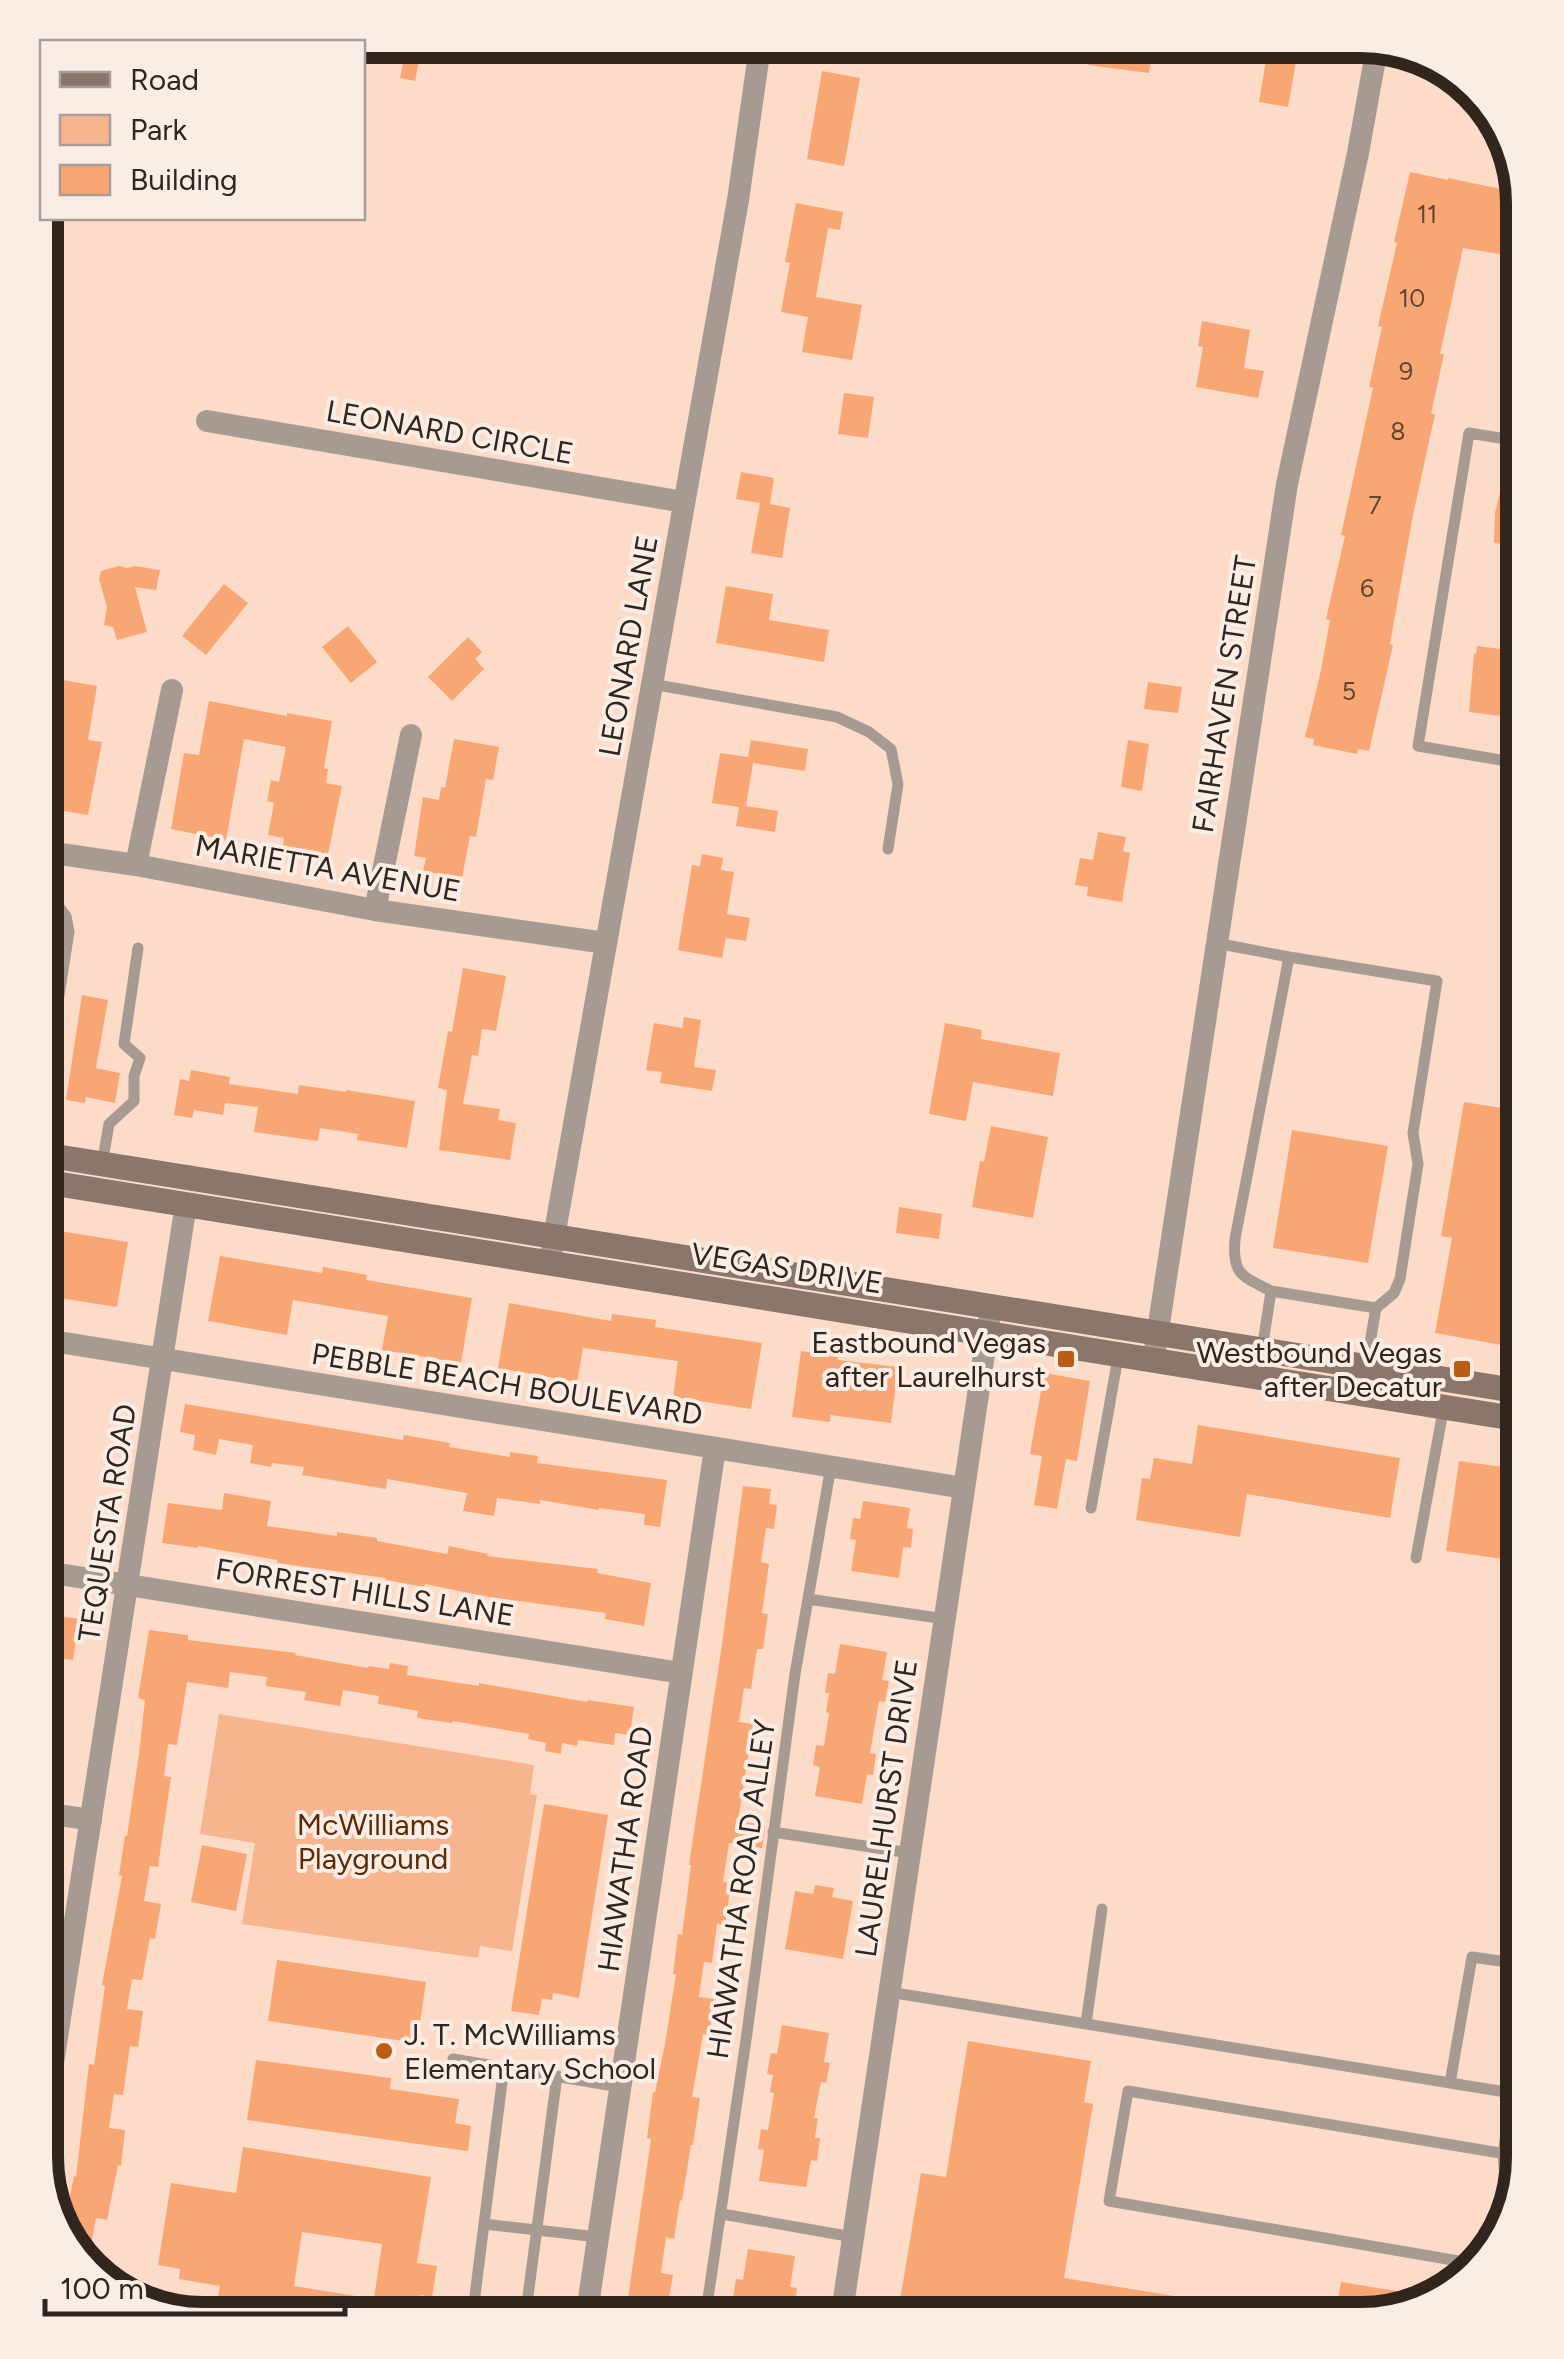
<svg xmlns="http://www.w3.org/2000/svg" width="1564" height="2359" font-family="Figtree,sans-serif">
	<style>
		.green { fill: #f6b58f }
		.building { fill: #f9a675; fill-rule: evenodd }
		.lines { fill: none; stroke-linecap: round; stroke-linejoin: round }
		.lane { stroke: #a79a92; stroke-width: 11 }
		.street { stroke: #a79a92; stroke-width: 22 }
		.secondary { stroke: #8a766b; stroke-width: 25 }
		.poi-dot { fill: #bc5d14; stroke: #faede6; stroke-width: 4 }
		.labels { text-anchor: middle; dominant-baseline: central; stroke-width: 8; stroke-linejoin: round; paint-order: stroke }
		.number-label { font-size: 25px; fill: #634534 }
		.street-label { font-size: 30px; fill: #31251e; stroke: #faede6 }
		.poi-label { font-size: 30px; fill: #31251e; stroke: #faede6; text-anchor: end }
		.park-label { font-size: 30px; fill: #5d2a03; stroke: #faede6 }
		.rim { fill: none; stroke: #31251e; stroke-width: 12 }
	</style>
	<rect width="100%" height="100%" fill="#fcdbc9"/>
	<path class="green" d="M219,1714L534,1765L530,1794L537,1795L512,1951L480,1946L478,1958L242,1924L255,1843L200,1834Z"/>
	<path class="building" d="M407,40H423L415,81L400,78Z
		M1092,40H1155L1149,73L1088,65Z
		M1256,40H1300L1288,107L1259,102L1266,60L1253,58Z
		M822,71L860,78L844,166L807,159Z
		M1410,172L1448,180V178L1496,188L1521,190L1524,202V258L1463,248L1440,354H1444L1431,414H1435L1413,515L1390,644L1393,645L1369,751L1358,749L1357,754L1313,745L1314,739L1305,737L1321,670L1330,620L1326,619L1345,536L1341,535L1373,388L1369,387L1382,327L1378,326L1397,243L1394,242Z
		M796,203L843,212L840,230L828,228L816,297L862,305L852,360L802,352L808,317L781,312L790,263L785,262Z
		M1202,321L1250,330L1244,368L1264,371L1258,398L1196,387L1203,347L1198,346Z
		M844,393L874,397L868,438L838,434Z
		M741,472L774,478L770,504L790,508L782,558L751,553L760,503L736,499Z
		M1503,479L1524,481V547L1494,543L1495,513Z
		M119,566L127,568L135,566L160,570L156,590L135,587L147,632L117,640L113,627L104,625L107,607L99,579L101,571Z
		M224,584L248,603L206,655L182,636Z
		M726,586L773,594L769,620L829,630L824,662L716,643Z
		M348,626L377,662L351,683L322,647Z
		M468,637L482,652L475,659L484,669L452,701L428,677Z
		M1477,646L1524,652V719L1469,712L1474,653L1476,654Z
		M40,676L97,686L88,740L102,742L88,815L40,807V773L51,709L40,707Z
		M1148,682L1182,687L1178,713L1144,709Z
		M209,701L287,716V713L332,721L324,768L328,769L326,783L342,786L328,854L283,846L284,838L268,835L274,803L267,801L271,780L279,782L286,747L244,739L226,840L171,829L184,753L199,755Z
		M454,739L499,747L493,780L486,779L476,837L470,836L462,878L423,871L426,858L414,856L423,797L439,800L441,787L445,788Z
		M751,740L808,749L805,771L753,763L746,806L778,811L775,832L736,826L739,807L712,803L720,753L748,757Z
		M1128,740L1149,744L1142,791L1121,787Z
		M1098,832L1126,837L1123,851L1130,853L1122,902L1087,896L1088,887L1075,885L1080,858L1093,860Z
		M702,854L723,858L721,870L734,872L727,914L750,918L746,941L726,938L722,958L678,950L692,865L700,866Z
		M463,968L506,976L496,1031L482,1029L478,1056L472,1055L463,1104L500,1109L498,1120L516,1123L510,1160L439,1150L447,1090L438,1088L448,1031L452,1032Z
		M82,995L108,1000L96,1068L120,1073L115,1103L86,1097L85,1103L66,1100Z
		M684,1017L701,1020L694,1067L716,1070L712,1091L660,1083L662,1072L646,1070L654,1023L682,1028Z
		M945,1023L982,1030L981,1039L1060,1053L1053,1096L973,1082L966,1121L929,1114Z
		M1516,1065L1524,1066V1349L1435,1333L1452,1238L1441,1236L1464,1102L1508,1109Z
		M191,1070L230,1077L229,1084L298,1094L299,1085L346,1092V1090L415,1101L407,1148L357,1140L358,1134L320,1128L318,1141L254,1132L258,1107L225,1103L223,1115L194,1110L192,1118L174,1115L180,1079L189,1081Z
		M991,1126L1048,1137L1033,1218L972,1207L980,1161L984,1162Z
		M1292,1130L1388,1146L1368,1263L1273,1248Z
		M899,1207L942,1214L939,1239L896,1233Z
		M47,1229L128,1242L117,1307L40,1295V1273Z
		M220,1256L322,1273L323,1267L367,1275L366,1280L472,1298L461,1363L382,1350L388,1316L293,1300L287,1335L208,1321Z
		M509,1303L611,1321L612,1314L656,1320L655,1327L762,1343L751,1409L673,1397L678,1361L583,1348L577,1382L498,1368Z
		M801,1351L838,1356V1360L898,1367L891,1423L830,1415V1422L792,1417Z
		M1044,1373L1090,1381L1077,1461L1066,1459L1057,1509L1034,1505L1042,1456L1030,1454Z
		M185,1404L403,1440L404,1435L450,1443L449,1447L510,1457V1452L538,1456L537,1463L667,1480L660,1527L644,1525L645,1514L599,1508V1510L540,1500V1504L497,1498L494,1516L463,1511L467,1493L387,1479L386,1489L302,1475L304,1467L272,1463L271,1467L250,1463L253,1445L219,1439L216,1455L193,1450L195,1435L180,1432Z
		M1198,1425L1400,1458L1390,1518L1247,1494L1240,1537L1136,1520L1142,1478L1150,1479L1154,1458L1192,1464Z
		M1459,1461L1511,1468L1510,1476L1524,1478V1562L1446,1551Z
		M743,1486L771,1489L769,1504L777,1505L774,1529L766,1528L761,1562L769,1564L762,1613L768,1614L763,1649H757L751,1689L744,1688L739,1722L753,1724L738,1821L765,1825L764,1834L762,1848L729,1843L723,1882L731,1883L725,1925L717,1924L712,1963L704,1962L699,1997L714,1999L709,2035L703,2034L692,2097L700,2098L693,2145H691L682,2201L680,2200L674,2239L666,2237L661,2273L673,2275L667,2310H664L662,2319H625L651,2139L647,2138L653,2092H655L665,2044L676,1974H673L678,1934L682,1935L691,1865H689L722,1644Z
		M224,1493L271,1501L267,1526L337,1536V1532L377,1538V1541L447,1554L449,1546L488,1554L487,1556L598,1569L597,1573L651,1583L644,1626L605,1619L606,1613L489,1597L425,1584L424,1587L386,1580V1578L277,1563V1560L198,1546V1548L162,1543L168,1503L222,1510Z
		M863,1501L910,1508L907,1528L913,1529L911,1548L903,1547L899,1578L851,1571L856,1540L850,1539L853,1518L860,1519Z
		M40,1613L79,1619L73,1660L40,1656Z
		M149,1630L188,1635V1640L296,1653L295,1655L368,1668L369,1666L389,1669L390,1663L408,1666L407,1675L479,1686V1683L587,1702L588,1700L634,1707L630,1735L615,1733L614,1745L578,1740L577,1746L562,1743L561,1754L545,1751L546,1743L528,1739L529,1734L453,1721L452,1723L417,1718L418,1711L378,1704L379,1696L343,1690L340,1706L304,1700L306,1692L266,1686L267,1677L230,1672L228,1688L187,1682L177,1745L168,1744L164,1776L171,1777L158,1867L150,1866L144,1901L161,1904L155,1939L150,1938L142,1980L132,1979L127,2009L143,2011L138,2047L130,2046L123,2095L114,2094L109,2128L125,2130L121,2166L118,2165L107,2220L96,2218L89,2257L77,2254L61,2237L58,2225L64,2226L74,2176L76,2177L89,2064L94,2065L105,1986L102,1985L122,1876L119,1875L125,1836H127L139,1754L145,1700L138,1698Z
		M840,1644L887,1652L882,1680L889,1681L885,1702L879,1701L870,1753L876,1754L873,1775L867,1774L862,1804L815,1796L820,1767L813,1765L816,1745L824,1746L829,1713L826,1712L829,1693H825L828,1673L835,1674Z
		M544,1804L608,1815L579,1998L553,1993L552,2000L542,1998L539,2015L511,2011Z
		M202,1845L247,1854L236,1911L191,1902Z
		M815,1885L834,1888L832,1897L853,1901L843,1959L785,1949L795,1891L813,1894Z
		M277,1960L426,1982L417,2043L268,2021Z
		M782,2025L829,2033L824,2062L830,2063L826,2083L821,2082L814,2118H818L815,2138H820L817,2161L811,2160L806,2187L759,2181L764,2150L758,2149L761,2129L768,2130L774,2093L770,2092L773,2075L767,2074L771,2053L777,2054Z
		M968,2041L1091,2061L1084,2102L1093,2104L1064,2278L1260,2310L1259,2319H897L921,2173L946,2177Z
		M256,2060L391,2078L390,2089L459,2099L455,2123L471,2126L468,2151L247,2120Z
		M243,2147L431,2177L417,2263L437,2266L432,2297L420,2295L418,2313L410,2311L409,2319H214L220,2286L179,2279L180,2269L158,2265L171,2183L236,2193ZM302,2232L382,2244L374,2299L294,2286Z
		M748,2249L795,2256L790,2287L797,2288L794,2308L787,2307L785,2319H737L740,2299L733,2298L736,2279L743,2280Z
		M1341,2282L1440,2298L1362,2319H1335Z"/>
	<g class="lines">
		<path class="lane" d="M652,684L837,717L869,732L891,749L898,784L888,849
			M1524,764L1418,746L1469,433L1524,442
			M1216,943L1289,957
			M40,1075L49,1059L69,932L66,916L53,899L40,897
			M102,1164L109,1124L134,1101V1076L140,1058L124,1044L138,948
			M1271,1291L1376,1308
			M1262,1350L1271,1291C1242,1276 1232,1275 1235,1239L1289,957L1437,981L1413,1133L1418,1164L1400,1279L1394,1293L1376,1308L1366,1366
			M1091,1508L1119,1352
			M1416,1558L1444,1406
			M808,1599L945,1619
			M773,1832L910,1853
			M889,1992L1524,2095
			M1086,2024L1102,1909
			M453,2059L620,2087
			M1450,2083L1472,1957L1514,1963L1523,1976L1506,2092
			M722,2214L853,2237
			M1508,2215L1503,2154L1508,2119L1524,2121
			M484,2224L504,2067
			M1476,2264L1109,2201L1128,2091L1524,2157
			M472,2319L484,2224L598,2237
			M525,2319L557,2076
			M705,2319L747,2033L795,1674L831,1466"/>
		<path class="street" d="M207,421L684,502
			M40,851L136,865L375,910L606,943
			M136,865L172,690
			M375,910L411,735
			M551,1254L738,200L761,40
			M40,1339L964,1488
			M1155,1350L1287,484L1358,153L1378,42
			M40,1571L681,1673
			M40,1812L91,1820
			M40,2147L186,1204
			M586,2319L715,1448
			M841,2319L991,1307"/>
		<path class="secondary" d="M40,1154L1524,1392
			M40,1181L1524,1420"/>
	</g>
	<g class="poi-dot">
		<rect x="1056" y="1349" width="20" height="20" rx="5"/>
		<rect x="1452" y="1359" width="20" height="20" rx="5"/>
		<circle cx="384" cy="2051" r="10"/>
	</g>
	<g class="labels">
		<g class="number-label">
			<text x="1427" y="214">11</text>
			<text x="1412" y="298">10</text>
			<text x="1406" y="371">9</text>
			<text x="1398" y="431">8</text>
			<text x="1375" y="505">7</text>
			<text x="1367" y="588">6</text>
			<text x="1349" y="691">5</text>
		</g>
		<g class="street-label">
			<text transform="translate(450 432) rotate(10)">LEONARD CIRCLE</text>
			<text transform="translate(628 646) rotate(-80)">LEONARD LANE</text>
			<text transform="translate(1224 694) rotate(-81)">FAIRHAVEN STREET</text>
			<text transform="translate(328 868) rotate(10)">MARIETTA AVENUE</text>
			<text transform="translate(787 1268) rotate(9)">VEGAS DRIVE</text>
			<text transform="translate(507 1384) rotate(9)">PEBBLE BEACH BOULEVARD</text>
			<text transform="translate(107 1523) rotate(-81)">TEQUESTA ROAD</text>
			<text transform="translate(365 1592) rotate(9)">FORREST HILLS LANE</text>
			<text transform="translate(886 1808) rotate(-82)">LAURELHURST DRIVE</text>
			<text transform="translate(625 1849) rotate(-82)">HIAWATHA ROAD</text>
			<text transform="translate(741 1889) rotate(-82)">HIAWATHA ROAD ALLEY</text>
		</g>
		<g class="poi-label">
			<text x="1046" y="1342">Eastbound Vegas<tspan x="1046" dy="34">after Laurelhurst</tspan></text>
			<text x="1442" y="1352">Westbound Vegas<tspan x="1442" dy="34">after Decatur</tspan></text>
			<text x="404" y="2034" text-anchor="start">J. T. McWilliams<tspan x="404" dy="34">Elementary School</tspan></text>
		</g>
		<g class="park-label">
			<text x="373" y="1824">McWilliams<tspan x="373" dy="34">Playground</tspan></text>
		</g>
	</g>
	<path d="M0 0H1564V2359H0ZM203 58H1361A145 145 0 0 1 1506 203V2157A145 145 0 0 1 1361 2302H203A145 145 0 0 1 58 2157V203A145 145 0 0 1 203 58Z" fill="#faede6" fill-rule="evenodd"/>
	<path class="rim" d="M203 58H1361A145 145 0 0 1 1506 203V2157A145 145 0 0 1 1361 2302H203A145 145 0 0 1 58 2157V203A145 145 0 0 1 203 58Z"/>
	<rect x="40" y="40" width="325" height="180" fill="#faede6" stroke="#aa9d96" stroke-width="2.5"/>
	<rect x="60" y="72" width="50" height="15" fill="#8a766b" stroke="#aa9d96" stroke-width="2.5"/>
	<text x="130" y="90" font-size="30" fill="#31251e">Road</text>
	<rect x="60" y="115" width="50" height="30" fill="#f6b58f" stroke="#aa9d96" stroke-width="2.5"/>
	<text x="130" y="140" font-size="30" fill="#31251e">Park</text>
	<rect x="60" y="165" width="50" height="30" fill="#f9a675" stroke="#aa9d96" stroke-width="2.5"/>
	<text x="130" y="190" font-size="30" fill="#31251e">Building</text>
	<path d="M45 2299v15h300v-15" fill="none" stroke="#31251e" stroke-width="5"/>
	<text x="60" y="2299" font-size="30" fill="#31251e" stroke="#faede6" stroke-width="8" paint-order="stroke">100 m</text>
</svg>
